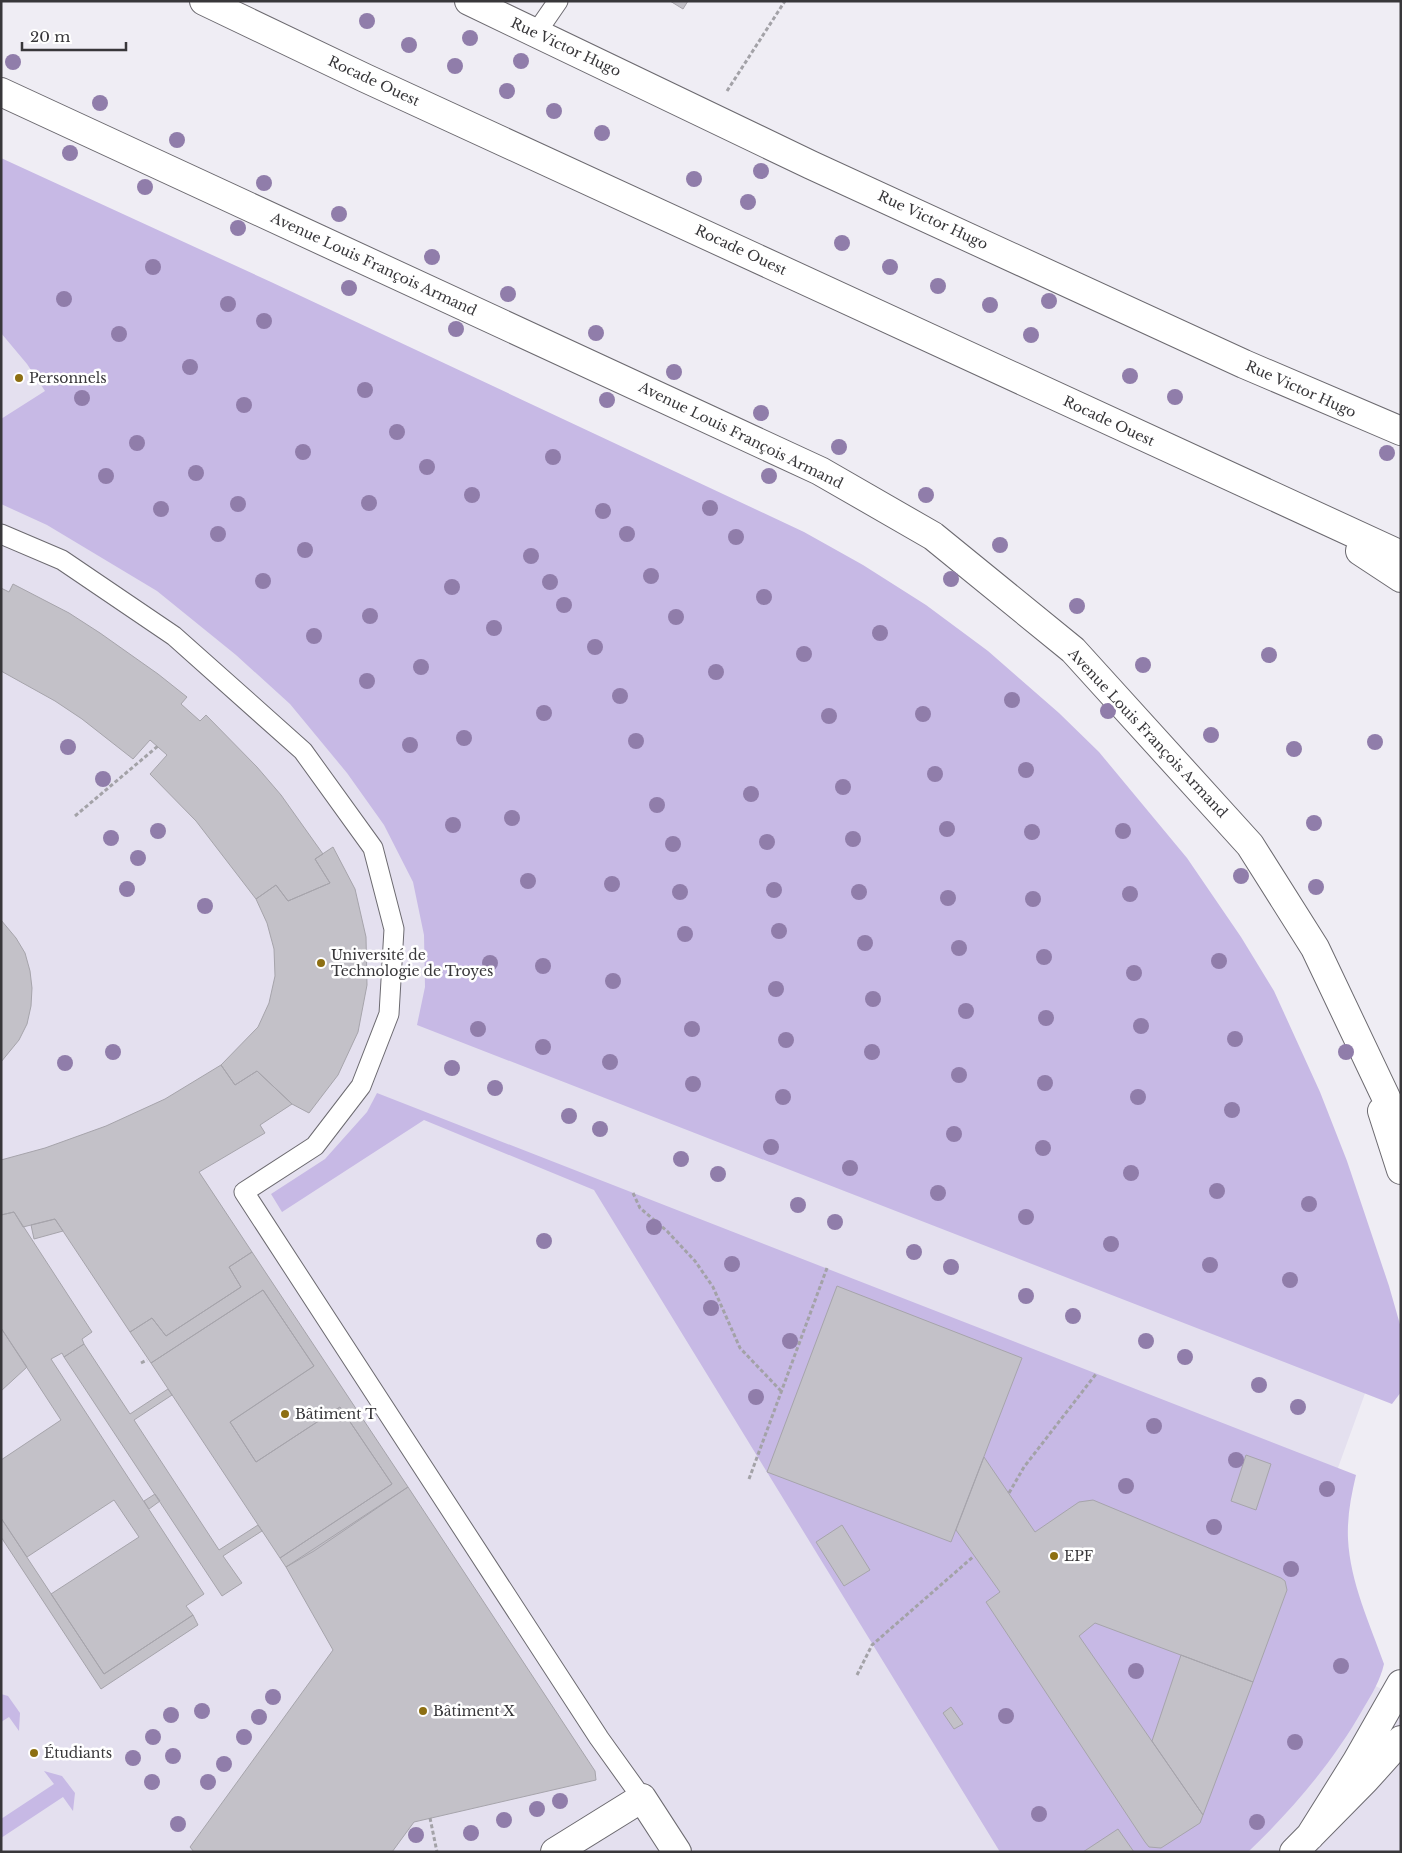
<svg xmlns="http://www.w3.org/2000/svg" width="1402" height="1853" font-family="'Libre Baskerville',serif">
	<style>
		.built { fill: #e4e0ef }
		.green { fill: #c7b9e5 }
		.building { fill: #c3c1c8; stroke: #a6a4ab }
		.lines { fill: none; stroke-linecap: round; stroke-linejoin: round }
		.service-casing { stroke: #6c6a70; stroke-width: 21 }
		.minor-casing { stroke: #6c6a70; stroke-width: 30 }
		.tertiary-casing { stroke: #6c6a70; stroke-width: 30 }
		.primary-casing { stroke: #6c6a70; stroke-width: 30 }
		.path { stroke: #a3a2a7; stroke-width: 3; stroke-dasharray: 4 2.5; stroke-linecap: butt }
		.service { stroke: #fff; stroke-width: 19 }
		.minor { stroke: #fff; stroke-width: 28 }
		.tertiary { stroke: #fff; stroke-width: 28 }
		.primary { stroke: #fff; stroke-width: 28 }
		.tree { fill: #907daa }
		.poi-dot { fill: #8d6f12; stroke: #fff; stroke-width: 2 }
		.labels { text-anchor: middle; dominant-baseline: central; stroke-width: 5; stroke-linejoin: round; paint-order: stroke }
		.street-label { font-size: 14px; fill: #38373a; stroke: #fff }
		.poi-label { font-size: 14px; fill: #38373a; stroke: #fff; text-anchor: start }
	</style>
	<rect width="100%" height="100%" fill="#efedf4"/>
	<path class="built" d="M1,183L1379,1355L1323,1509L1356,1676L1401,1699V1852H1Z"/>
	<path class="green" d="M1,158L271,282L804,532L863,565L926,605L988,651L1059,713L1099,752L1187,858L1241,937L1274,991L1320,1092L1347,1161L1389,1286L1401,1328V1392L1392,1404L417,1025L425,987L424,935L413,882L384,825L347,773L290,704L236,655L157,591L47,525L1,504V419L45,391L27,364L1,333Z
		M377,1093L1356,1475C1351,1496 1347,1517 1348,1539C1350,1582 1370,1624 1384,1664C1380,1681 1372,1694 1363,1709C1333,1762 1292,1810 1248,1852H1000L594,1190L424,1120L282,1212L271,1194L325,1159L367,1112Z
		M1,1694L8,1696L20,1713L19,1731L9,1717L1,1722Z
		M44,1771L62,1776L75,1793L73,1811L63,1797L1,1838V1819L54,1784Z"/>
	<path class="building" d="M670,1H688L683,9Z
		M13,584L69,613L100,633L158,674L187,697L181,704L200,721L206,715L257,767L281,795L323,854L315,859L330,883L288,901L276,885L256,899L196,821L150,774L167,755L150,740L133,759L82,719L55,701L1,671V588L9,592Z
		M333,847L355,889L366,937L367,985L358,1032L338,1075L309,1113L292,1104L257,1071L235,1085L221,1065L258,1027L269,1003L275,976L274,949L267,923L256,899L276,885L288,901L330,883L315,859Z
		M1,920L16,938L25,953L30,971L32,988L31,1006L27,1024L19,1040L1,1062Z
		M221,1065L235,1085L257,1071L292,1104L260,1125L265,1133L199,1172L252,1252L229,1267L241,1287L166,1336L152,1318L130,1332L55,1219L23,1227L14,1212L1,1215V1160L45,1148L106,1126L165,1099Z
		M14,1212L92,1332L82,1339L84,1344L64,1357L62,1353L51,1359L204,1594L186,1606L193,1615L104,1674L51,1594L139,1537L114,1500L27,1557L1,1518V1460L61,1420L1,1328V1215Z
		M55,1219L63,1231L34,1239L31,1225Z
		M252,1252L408,1487L314,1551L286,1567L280,1558L392,1484L340,1407L256,1462L230,1422L314,1366L263,1290L151,1363L130,1332L152,1318L166,1336L241,1287L229,1267Z
		M837,1286L1022,1358L951,1542L767,1472Z
		M263,1290L314,1366L230,1422L256,1462L340,1407L392,1484L280,1558L151,1363Z
		M1,1328L27,1367L1,1391Z
		M84,1344L130,1414L168,1389L172,1395L134,1420L219,1550L258,1525L262,1531L223,1556L242,1583L222,1596L64,1357Z
		M1246,1455L1271,1464L1256,1510L1231,1501Z
		M984,1457L1035,1532L1079,1502L1093,1500L1281,1578L1285,1581L1287,1590L1253,1682L1095,1623L1079,1636L1203,1815L1200,1823L1161,1848L1149,1847L1145,1842L986,1602L1000,1592L956,1530Z
		M408,1487L595,1771L596,1780L414,1822L392,1852H194L190,1847L333,1650L286,1567Z
		M155,1494L160,1501L149,1509L144,1501Z
		M1,1518L104,1674L193,1615L198,1625L101,1689L1,1537Z
		M842,1525L870,1570L844,1586L816,1542Z
		M1181,1655L1253,1682L1203,1815L1152,1741Z
		M951,1707L963,1724L954,1729L943,1713Z
		M1118,1829L1134,1852H1083Z"/>
	<g class="lines">
		<defs>
			<path id="service" d="M536,33L558,1
				M1,534L62,560L174,636L303,751L373,848L394,929L389,1014L361,1086L315,1146L244,1192L599,1738L642,1798"/>
			<path id="minor" d="M1310,1836L1357,1761L1401,1684
				M555,1852L642,1798L677,1852
				M1294,1852L1365,1780L1401,1740"/>
			<path id="tertiary" d="M469,1L811,165L1244,364L1401,431
				M1,92L820,471L933,536L1073,650L1250,845L1315,948L1401,1129
				M1382,1111L1401,1170"/>
			<path id="primary" d="M204,1L365,78L1401,555
				M1360,551L1401,578"/>
		</defs>
		<use href="#service" class="service-casing"/>
		<use href="#minor" class="minor-casing"/>
		<use href="#tertiary" class="tertiary-casing"/>
		<use href="#primary" class="primary-casing"/>
		<path class="path" d="M727,91L785,1
			M75,816L158,746
			M633,1193L640,1208L667,1231L695,1261L713,1287L740,1348L781,1391
			M141,1363L147,1360
			M749,1479L827,1268
			M1009,1493L1024,1467L1096,1374
			M857,1675L872,1645L974,1556
			M430,1818L437,1852"/>
		<use href="#service" class="service"/>
		<use href="#minor" class="minor"/>
		<use href="#tertiary" class="tertiary"/>
		<use href="#primary" class="primary"/>
	</g>
	<g class="tree">
		<circle cx="367" cy="21" r="8"/>
		<circle cx="470" cy="38" r="8"/>
		<circle cx="409" cy="45" r="8"/>
		<circle cx="521" cy="61" r="8"/>
		<circle cx="13" cy="62" r="8"/>
		<circle cx="455" cy="66" r="8"/>
		<circle cx="507" cy="91" r="8"/>
		<circle cx="100" cy="103" r="8"/>
		<circle cx="554" cy="111" r="8"/>
		<circle cx="602" cy="133" r="8"/>
		<circle cx="177" cy="140" r="8"/>
		<circle cx="70" cy="153" r="8"/>
		<circle cx="761" cy="171" r="8"/>
		<circle cx="694" cy="179" r="8"/>
		<circle cx="264" cy="183" r="8"/>
		<circle cx="145" cy="187" r="8"/>
		<circle cx="748" cy="202" r="8"/>
		<circle cx="339" cy="214" r="8"/>
		<circle cx="238" cy="228" r="8"/>
		<circle cx="842" cy="243" r="8"/>
		<circle cx="432" cy="257" r="8"/>
		<circle cx="153" cy="267" r="8"/>
		<circle cx="890" cy="267" r="8"/>
		<circle cx="938" cy="286" r="8"/>
		<circle cx="349" cy="288" r="8"/>
		<circle cx="508" cy="294" r="8"/>
		<circle cx="64" cy="299" r="8"/>
		<circle cx="1049" cy="301" r="8"/>
		<circle cx="228" cy="304" r="8"/>
		<circle cx="990" cy="305" r="8"/>
		<circle cx="264" cy="321" r="8"/>
		<circle cx="456" cy="329" r="8"/>
		<circle cx="596" cy="333" r="8"/>
		<circle cx="119" cy="334" r="8"/>
		<circle cx="1031" cy="335" r="8"/>
		<circle cx="190" cy="367" r="8"/>
		<circle cx="674" cy="372" r="8"/>
		<circle cx="1130" cy="376" r="8"/>
		<circle cx="365" cy="390" r="8"/>
		<circle cx="1175" cy="397" r="8"/>
		<circle cx="82" cy="398" r="8"/>
		<circle cx="607" cy="400" r="8"/>
		<circle cx="244" cy="405" r="8"/>
		<circle cx="761" cy="413" r="8"/>
		<circle cx="397" cy="432" r="8"/>
		<circle cx="137" cy="443" r="8"/>
		<circle cx="839" cy="447" r="8"/>
		<circle cx="303" cy="452" r="8"/>
		<circle cx="1387" cy="453" r="8"/>
		<circle cx="553" cy="457" r="8"/>
		<circle cx="427" cy="467" r="8"/>
		<circle cx="196" cy="473" r="8"/>
		<circle cx="106" cy="476" r="8"/>
		<circle cx="769" cy="476" r="8"/>
		<circle cx="472" cy="495" r="8"/>
		<circle cx="926" cy="495" r="8"/>
		<circle cx="369" cy="503" r="8"/>
		<circle cx="238" cy="504" r="8"/>
		<circle cx="710" cy="508" r="8"/>
		<circle cx="161" cy="509" r="8"/>
		<circle cx="603" cy="511" r="8"/>
		<circle cx="218" cy="534" r="8"/>
		<circle cx="627" cy="534" r="8"/>
		<circle cx="736" cy="537" r="8"/>
		<circle cx="1000" cy="545" r="8"/>
		<circle cx="305" cy="550" r="8"/>
		<circle cx="531" cy="556" r="8"/>
		<circle cx="651" cy="576" r="8"/>
		<circle cx="951" cy="579" r="8"/>
		<circle cx="263" cy="581" r="8"/>
		<circle cx="550" cy="582" r="8"/>
		<circle cx="452" cy="587" r="8"/>
		<circle cx="764" cy="597" r="8"/>
		<circle cx="564" cy="605" r="8"/>
		<circle cx="1077" cy="606" r="8"/>
		<circle cx="370" cy="616" r="8"/>
		<circle cx="676" cy="617" r="8"/>
		<circle cx="494" cy="628" r="8"/>
		<circle cx="880" cy="633" r="8"/>
		<circle cx="314" cy="636" r="8"/>
		<circle cx="595" cy="647" r="8"/>
		<circle cx="804" cy="654" r="8"/>
		<circle cx="1269" cy="655" r="8"/>
		<circle cx="1143" cy="665" r="8"/>
		<circle cx="421" cy="667" r="8"/>
		<circle cx="716" cy="672" r="8"/>
		<circle cx="367" cy="681" r="8"/>
		<circle cx="620" cy="696" r="8"/>
		<circle cx="1012" cy="700" r="8"/>
		<circle cx="1108" cy="711" r="8"/>
		<circle cx="544" cy="713" r="8"/>
		<circle cx="923" cy="714" r="8"/>
		<circle cx="829" cy="716" r="8"/>
		<circle cx="1211" cy="735" r="8"/>
		<circle cx="464" cy="738" r="8"/>
		<circle cx="636" cy="741" r="8"/>
		<circle cx="1375" cy="742" r="8"/>
		<circle cx="410" cy="745" r="8"/>
		<circle cx="68" cy="747" r="8"/>
		<circle cx="1294" cy="749" r="8"/>
		<circle cx="1026" cy="770" r="8"/>
		<circle cx="935" cy="774" r="8"/>
		<circle cx="103" cy="779" r="8"/>
		<circle cx="843" cy="787" r="8"/>
		<circle cx="751" cy="794" r="8"/>
		<circle cx="657" cy="805" r="8"/>
		<circle cx="512" cy="818" r="8"/>
		<circle cx="1314" cy="823" r="8"/>
		<circle cx="453" cy="825" r="8"/>
		<circle cx="947" cy="829" r="8"/>
		<circle cx="158" cy="831" r="8"/>
		<circle cx="1123" cy="831" r="8"/>
		<circle cx="1032" cy="832" r="8"/>
		<circle cx="111" cy="838" r="8"/>
		<circle cx="853" cy="839" r="8"/>
		<circle cx="767" cy="842" r="8"/>
		<circle cx="673" cy="844" r="8"/>
		<circle cx="138" cy="858" r="8"/>
		<circle cx="1241" cy="876" r="8"/>
		<circle cx="528" cy="881" r="8"/>
		<circle cx="612" cy="884" r="8"/>
		<circle cx="1316" cy="887" r="8"/>
		<circle cx="127" cy="889" r="8"/>
		<circle cx="774" cy="890" r="8"/>
		<circle cx="680" cy="892" r="8"/>
		<circle cx="859" cy="892" r="8"/>
		<circle cx="1130" cy="894" r="8"/>
		<circle cx="948" cy="898" r="8"/>
		<circle cx="1033" cy="899" r="8"/>
		<circle cx="205" cy="906" r="8"/>
		<circle cx="779" cy="931" r="8"/>
		<circle cx="685" cy="934" r="8"/>
		<circle cx="865" cy="943" r="8"/>
		<circle cx="959" cy="948" r="8"/>
		<circle cx="1044" cy="957" r="8"/>
		<circle cx="1219" cy="961" r="8"/>
		<circle cx="490" cy="963" r="8"/>
		<circle cx="543" cy="966" r="8"/>
		<circle cx="1134" cy="973" r="8"/>
		<circle cx="613" cy="981" r="8"/>
		<circle cx="776" cy="989" r="8"/>
		<circle cx="873" cy="999" r="8"/>
		<circle cx="966" cy="1011" r="8"/>
		<circle cx="1046" cy="1018" r="8"/>
		<circle cx="1141" cy="1026" r="8"/>
		<circle cx="478" cy="1029" r="8"/>
		<circle cx="692" cy="1029" r="8"/>
		<circle cx="1235" cy="1039" r="8"/>
		<circle cx="786" cy="1040" r="8"/>
		<circle cx="543" cy="1047" r="8"/>
		<circle cx="113" cy="1052" r="8"/>
		<circle cx="872" cy="1052" r="8"/>
		<circle cx="1346" cy="1052" r="8"/>
		<circle cx="610" cy="1062" r="8"/>
		<circle cx="65" cy="1063" r="8"/>
		<circle cx="452" cy="1068" r="8"/>
		<circle cx="959" cy="1075" r="8"/>
		<circle cx="1045" cy="1083" r="8"/>
		<circle cx="693" cy="1084" r="8"/>
		<circle cx="495" cy="1088" r="8"/>
		<circle cx="783" cy="1097" r="8"/>
		<circle cx="1138" cy="1097" r="8"/>
		<circle cx="1232" cy="1110" r="8"/>
		<circle cx="569" cy="1116" r="8"/>
		<circle cx="600" cy="1129" r="8"/>
		<circle cx="954" cy="1134" r="8"/>
		<circle cx="771" cy="1147" r="8"/>
		<circle cx="1043" cy="1148" r="8"/>
		<circle cx="681" cy="1159" r="8"/>
		<circle cx="850" cy="1168" r="8"/>
		<circle cx="1131" cy="1173" r="8"/>
		<circle cx="718" cy="1174" r="8"/>
		<circle cx="1217" cy="1191" r="8"/>
		<circle cx="938" cy="1193" r="8"/>
		<circle cx="1309" cy="1204" r="8"/>
		<circle cx="798" cy="1205" r="8"/>
		<circle cx="1026" cy="1217" r="8"/>
		<circle cx="835" cy="1222" r="8"/>
		<circle cx="654" cy="1227" r="8"/>
		<circle cx="544" cy="1241" r="8"/>
		<circle cx="1111" cy="1244" r="8"/>
		<circle cx="914" cy="1252" r="8"/>
		<circle cx="732" cy="1264" r="8"/>
		<circle cx="1210" cy="1265" r="8"/>
		<circle cx="951" cy="1267" r="8"/>
		<circle cx="1290" cy="1280" r="8"/>
		<circle cx="1026" cy="1296" r="8"/>
		<circle cx="711" cy="1308" r="8"/>
		<circle cx="1073" cy="1316" r="8"/>
		<circle cx="790" cy="1341" r="8"/>
		<circle cx="1146" cy="1341" r="8"/>
		<circle cx="1185" cy="1357" r="8"/>
		<circle cx="1259" cy="1385" r="8"/>
		<circle cx="756" cy="1397" r="8"/>
		<circle cx="1298" cy="1407" r="8"/>
		<circle cx="1154" cy="1426" r="8"/>
		<circle cx="1236" cy="1460" r="8"/>
		<circle cx="1126" cy="1486" r="8"/>
		<circle cx="1327" cy="1489" r="8"/>
		<circle cx="1214" cy="1527" r="8"/>
		<circle cx="1291" cy="1569" r="8"/>
		<circle cx="1341" cy="1666" r="8"/>
		<circle cx="1136" cy="1671" r="8"/>
		<circle cx="273" cy="1697" r="8"/>
		<circle cx="202" cy="1711" r="8"/>
		<circle cx="171" cy="1715" r="8"/>
		<circle cx="1006" cy="1716" r="8"/>
		<circle cx="259" cy="1717" r="8"/>
		<circle cx="153" cy="1737" r="8"/>
		<circle cx="244" cy="1737" r="8"/>
		<circle cx="1295" cy="1742" r="8"/>
		<circle cx="173" cy="1756" r="8"/>
		<circle cx="133" cy="1758" r="8"/>
		<circle cx="224" cy="1764" r="8"/>
		<circle cx="152" cy="1782" r="8"/>
		<circle cx="208" cy="1782" r="8"/>
		<circle cx="560" cy="1801" r="8"/>
		<circle cx="537" cy="1809" r="8"/>
		<circle cx="1039" cy="1814" r="8"/>
		<circle cx="504" cy="1820" r="8"/>
		<circle cx="1257" cy="1822" r="8"/>
		<circle cx="178" cy="1824" r="8"/>
		<circle cx="471" cy="1833" r="8"/>
		<circle cx="416" cy="1835" r="8"/>
	</g>
	<g class="poi-dot">
		<circle cx="19" cy="378" r="5"/>
		<circle cx="321" cy="963" r="5"/>
		<circle cx="285" cy="1414" r="5"/>
		<circle cx="1054" cy="1556" r="5"/>
		<circle cx="423" cy="1711" r="5"/>
		<circle cx="34" cy="1753" r="5"/>
	</g>
	<g class="labels">
		<g class="street-label">
			<text transform="translate(566 47) rotate(25)">Rue Victor Hugo</text>
			<text transform="translate(374 81) rotate(25)">Rocade Ouest</text>
			<text transform="translate(933 220) rotate(25)">Rue Victor Hugo</text>
			<text transform="translate(741 250) rotate(25)">Rocade Ouest</text>
			<text transform="translate(374 264) rotate(25)">Avenue Louis François Armand</text>
			<text transform="translate(1301 389) rotate(24)">Rue Victor Hugo</text>
			<text transform="translate(1109 421) rotate(25)">Rocade Ouest</text>
			<text transform="translate(741 435) rotate(26)">Avenue Louis François Armand</text>
			<text transform="translate(1148 733) rotate(47)">Avenue Louis François Armand</text>
		</g>
		<g class="poi-label">
			<text x="29" y="378">Personnels</text>
			<text x="331" y="955">Université de<tspan x="331" dy="16">Technologie de Troyes</tspan></text>
			<text x="295" y="1414">Bâtiment T</text>
			<text x="1064" y="1556">EPF</text>
			<text x="433" y="1711">Bâtiment X</text>
			<text x="44" y="1753">Étudiants</text>
		</g>
	</g>
	<rect width="1402" height="1853" fill="none" stroke="#38373a" stroke-width="5"/>
	<path d="M22 42v8h104v-8" fill="none" stroke="#38373a" stroke-width="2.5"/>
	<text x="30" y="42" font-size="15" fill="#38373a" stroke="#ffffff" stroke-width="4" paint-order="stroke">20 m</text>
</svg>
